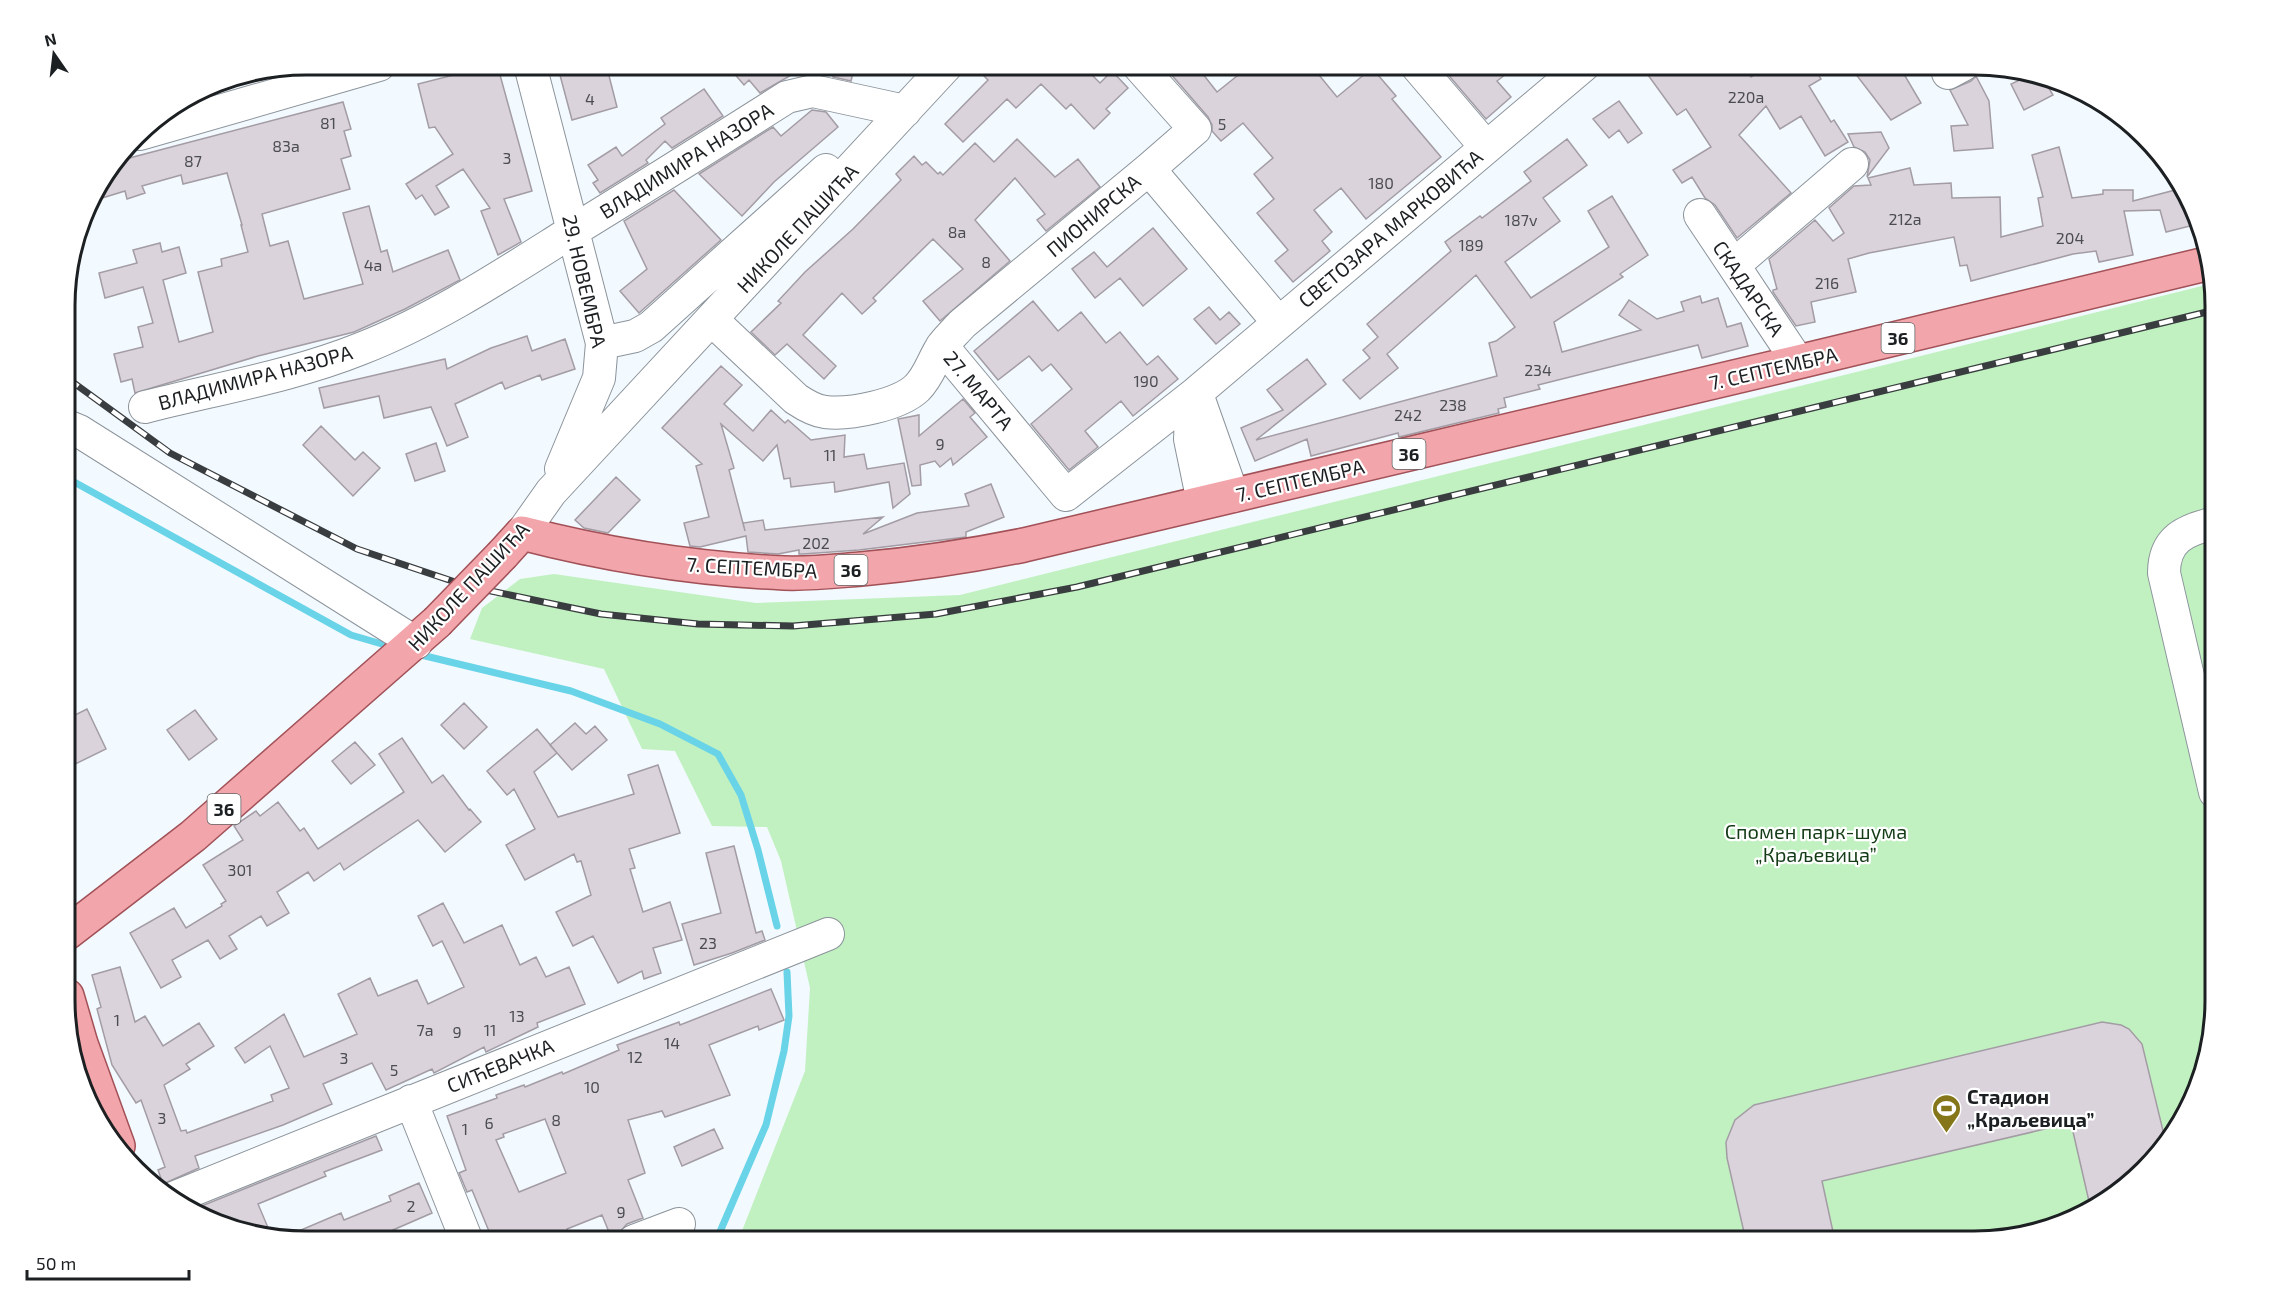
<svg xmlns="http://www.w3.org/2000/svg" width="2280" height="1306" font-family="'Exo 2',sans-serif">
	<style>
		.green { fill: #c1f1c1 }
		.lines { fill: none; stroke-linecap: round; stroke-linejoin: round }
		.stream { stroke: #69d3e8; stroke-width: 7 }
		.building { fill: #dad3dc; stroke: #a39ca4; stroke-width: 1.5; fill-rule: evenodd }
		.minor-casing { stroke: #8c949b; stroke-width: 34 }
		.major-casing { stroke: #a25157; stroke-width: 36 }
		.minor { stroke: #fff; stroke-width: 32 }
		.major { stroke: #f2a6ab; stroke-width: 33 }
		.rail-casing { stroke: #393d3f; stroke-width: 7 }
		.rail { stroke: #fff; stroke-width: 4.5; stroke-dasharray: 14; stroke-linecap: butt }
		.major-bridge-casing { stroke: #a25157; stroke-width: 36; stroke-linecap: butt }
		.major-bridge { stroke: #f2a6ab; stroke-width: 33 }
		.labels { text-anchor: middle; dominant-baseline: central; stroke-width: 4.5; stroke-linejoin: round; paint-order: stroke }
		.number-label { font-size: 16px; fill: #4c4d50 }
		.shield { fill: #fff; stroke: #616364; stroke-width: 1.5 }
		.shield-label { font-size: 18px; font-weight: bold; fill: #1d2022 }
		.street-label { font-size: 20px; fill: #1d2022; stroke: #fff }
		.park-label { font-size: 20px; fill: #143d17; stroke: #fff }
		.poi-label { font-size: 20px; font-weight: bold; fill: #1d2022; stroke: #fff; text-anchor: start }
		.rim { fill: none; stroke: #1d2022; stroke-width: 3 }
	</style>
	<rect width="100%" height="100%" fill="#f2f9ff"/>
	<path class="green" d="M2214,283L2215,1015L2183,1120L2145,1170L2095,1209L1989,1241H738L805,1071L810,988L781,861L767,827L712,826L675,751L642,749L604,669L470,639L482,608L520,579L554,574L756,603L960,595Z"/>
	<g class="lines">
		<path class="stream" d="M67,478L351,635L392,647
			M417,654L571,691L660,724L718,754L741,795L758,850L777,926
			M716,1241L766,1125L784,1051L789,1016L787,972"/>
	</g>
	<path class="building" d="M497,64L532,191L504,199L521,242L498,255L481,211L490,208L463,169L436,186L449,207L435,215L422,195L416,199L406,184L453,154L435,127L429,128L418,84Z
		M557,64H606L617,107L572,120Z
		M726,64H784L793,74L760,93L749,80L744,85Z
		M837,64H855L851,81L833,77Z
		M996,64H1040L1050,75L1060,64L1070,74L1081,64L1100,83L1112,71L1128,88L1106,109L1110,113L1094,129L1071,104L1066,109L1041,84L1016,108L1007,99L963,142L945,124L988,80L984,76Z
		M1181,64H1195L1217,92L1252,64H1289L1295,71L1303,64H1310L1337,97L1372,68L1396,96L1392,99L1441,157L1366,219L1341,188L1314,210L1332,232L1322,241L1330,251L1293,282L1275,261L1288,250L1257,213L1274,199L1254,174L1273,158L1243,123L1221,141L1212,131V125L1208,117L1170,73Z
		M1439,64H1519L1497,81L1511,97L1486,119Z
		M1640,64H1741L1751,77L1772,64H1812L1821,79L1809,86L1831,122L1834,120L1848,142L1825,156L1801,116L1780,129L1766,106L1739,135L1791,193L1737,238L1715,205L1705,198L1692,177L1682,183L1673,170L1711,147L1686,109L1677,115Z
		M1848,64H1898L1921,103L1891,120Z
		M2015,70L2037,73L2056,81L2047,85L2053,95L2024,110L2011,84L2020,80Z
		M1976,76L1989,101L1993,148L1954,151L1951,126L1968,125L1950,90L1971,81Z
		M704,89L723,116L672,148L665,141L646,160L648,163L600,193L593,183L598,180L588,165L616,147L622,156L665,124L661,118Z
		M1619,101L1642,133L1628,143L1619,130L1609,138L1593,119Z
		M343,102L351,129L344,131L351,156L341,159L350,189L262,214L270,246L288,241L304,299L363,284L343,213L369,206L381,252L387,250L393,272L448,250L460,280L405,309L354,332L258,356L135,393L132,379L121,382L114,354L143,347L138,327L153,323L143,287L105,298L99,273L137,263L133,250L160,243L162,252L179,247L186,273L163,280L179,342L213,332L198,272L222,266L221,259L248,252L241,225H242L227,173L183,184L181,175L142,186L145,193L127,199L125,191L89,202L90,199L118,161Z
		M812,110L826,112L838,127L774,182L742,216L699,174L773,127L781,136Z
		M1881,132L1889,148L1867,177L1870,160L1865,152L1854,147L1848,134Z
		M1017,139L1055,177L1078,159L1100,187L1046,231L1037,220L1045,214L1015,178L975,220L1010,261L940,321L923,301L963,269L933,239L873,298L876,301L862,314L842,293L803,335L836,366L824,379L787,344L775,355L751,332L781,303L778,301L805,272L853,229L901,180L896,174L914,156L922,165L926,162L938,174L940,172L943,175L975,143L994,162Z
		M1567,139L1587,165L1543,198L1560,221L1505,262L1531,298L1609,247L1588,211L1612,196L1648,255L1620,274L1623,277L1554,322L1562,352L1641,330L1619,315L1629,300L1657,319L1684,311L1681,302L1700,296L1702,303L1718,298L1727,327L1741,323L1748,346L1702,358L1698,345L1538,385L1540,389L1504,398L1506,407L1498,409L1499,413L1399,437L1398,433L1311,456L1307,439L1255,461L1241,428L1283,410L1267,390L1307,359L1326,384L1256,440L1497,376L1489,343L1496,341L1515,327L1476,275L1387,354L1398,368L1360,399L1343,380L1370,358L1363,350L1378,337L1367,324L1451,251L1445,242L1480,216L1482,218L1531,181L1524,172Z
		M2059,147L2072,198L2103,194V190H2133V201L2183,188L2195,214L2198,224L2166,232L2160,210L2124,211L2133,255L2099,262L2096,251L2073,254L1971,281L1967,265L1960,266L1954,237L1869,253L1848,259L1856,292L1811,302L1815,322L1796,326L1773,292V290L1777,289L1769,259L1815,220L1833,241L1844,233L1829,208L1854,186L1871,185L1868,178L1910,168L1914,185L1951,183L1952,198L2000,197L2001,237L2043,226L2038,198L2043,197L2032,155Z
		M674,190L721,240L639,313L620,291L647,269L624,221Z
		M1153,228L1187,269L1143,306L1120,278L1095,298L1072,269L1094,252L1107,267Z
		M1033,301L1058,331L1081,312L1106,343L1120,332L1147,365L1158,356L1178,379L1133,416L1121,401L1085,431L1098,447L1069,470L1031,424L1072,389L1051,364L1042,371L1029,356L998,380L974,351Z
		M1209,307L1220,320L1229,312L1240,324L1216,344L1194,319Z
		M527,336L532,351L565,339L575,369L542,380L540,375L505,389L502,382L455,404L468,437L447,446L431,407L384,418L379,396L324,408L319,388L445,359L447,369L491,348Z
		M721,366L742,385L724,404L753,431L771,410L785,423L788,420L811,440L845,435L844,457L864,454L867,469L904,463L910,494L893,508L889,482L835,492L834,482L791,487L790,478L784,479L777,445L763,461L721,424L734,468L729,470L745,531L743,523L763,520L765,530L883,517L863,534L917,513L969,506L965,494L991,484L1004,517L966,532V537L859,550L803,554H799V550L778,554L748,552L746,536L700,547L690,546L684,523L709,517L696,466L702,464L662,428Z
		M963,399L975,413L970,417L987,437L953,465L951,458L940,467L935,461L920,465L921,485L912,486L898,419L919,415V436Z
		M321,426L355,460L363,452L380,468L353,496L303,445Z
		M436,443L445,471L415,481L406,454Z
		M616,477L640,500L608,533L584,528L575,520Z
		M464,703L487,727L464,749L441,725Z
		M87,709L106,749L67,768V719Z
		M195,710L217,739L189,760L167,730Z
		M575,723L586,734L595,726L607,740L572,770L550,745Z
		M537,729L557,753L534,772L558,817L634,794L628,775L658,765L680,833L629,849L635,868L630,869L643,912L670,902L682,940L653,948L661,973L644,979L642,971L618,983L593,936L573,946L556,912L591,895L581,861L577,862L574,854L525,880L506,845L535,829L514,789L507,795L487,771Z
		M402,738L432,783L443,775L469,810L470,809L481,822L445,852L418,820L344,870L340,863L314,881L308,872L277,892L289,913L267,926L261,916L229,936L237,949L220,959L208,940L172,960L181,977L161,988L130,933L174,908L186,928L222,906L221,904L226,901L203,865L243,840L234,826L256,811L260,816L278,802L300,831L304,828L318,849L404,792L379,754Z
		M355,742L375,765L351,784L332,761Z
		M734,846L756,933L762,931L765,940L732,953L694,965L682,924L721,913L706,853Z
		M443,903L464,943L502,925L520,965L536,957L546,977L569,967L585,1004L537,1023L538,1027L486,1052L484,1047L434,1073L432,1069L386,1090L372,1063L323,1084L332,1104L283,1125L195,1156L199,1168L163,1184L158,1170L165,1167L141,1100L136,1103L112,1065L97,1009L101,1007L92,975L120,967L135,1022L145,1016L163,1046L199,1023L214,1046L186,1064L190,1069L164,1085L181,1131L186,1130L187,1133L273,1101L271,1095L289,1088L270,1046L245,1063L235,1048L284,1014L304,1057L357,1034L338,994L370,978L378,996L417,980L428,1004L464,987L442,941L433,946L418,916Z
		M771,989L784,1020L759,1030L758,1026L709,1045L730,1095L665,1117L662,1111L628,1120L645,1173L628,1180L643,1218L627,1224L618,1234L611,1237L602,1215L567,1229L572,1241H493L472,1190L467,1192L459,1173L466,1170L447,1116L497,1098L496,1095L524,1085L525,1087L562,1072L563,1074L619,1050L617,1045L679,1022L680,1025ZM545,1119L566,1173L519,1192L496,1140L504,1137L503,1134Z
		M2102,1022L2121,1025L2129,1029L2142,1044L2166,1143L2145,1170L2095,1209L2091,1210L2071,1123L1822,1181L1835,1241H1746L1727,1158L1726,1142L1735,1120L1754,1105Z
		M714,1129L723,1148L682,1166L674,1147Z
		M376,1136L382,1150L324,1172L326,1176L258,1204L272,1237L244,1233L189,1211Z
		M419,1183L432,1213L393,1230L398,1241H306L282,1238L341,1213L344,1220L391,1201L389,1196Z"/>
	<g class="lines">
		<defs>
			<path id="minor" d="M530,65L602,343L599,378L561,469
				M1138,65L1195,129L1149,169
				M1416,65L1486,147
				M1948,73L1963,65
				M140,134L379,65
				M1700,215L1798,362
				M1734,265L1852,164
				M712,320L796,399C805,405 815,411 825,412C850,415 899,405 917,388C930,375 933,359 943,345C949,337 956,331 962,324L1149,169L1278,322
				M602,343L635,336L651,327L826,170
				M942,346L1066,495L1196,393L1584,65
				M1196,393L1191,419L1190,439L1203,502
				M1197,394L1233,496
				M145,407C215,389 293,376 360,349C432,321 498,278 563,237C638,191 713,144 787,97L813,91L905,111
				M67,426L79,431L416,643
				M2215,523C2185,530 2164,539 2164,573L2215,792
				M522,533L551,492L947,65
				M411,1101L467,1241
				M173,1198L828,934
				M634,1241L679,1224"/>
			<path id="major" d="M503,554L522,533C607,555 696,569 784,573C810,574 836,571 861,569C917,564 970,556 1024,545L1798,362L2210,263
				M67,933L193,836L437,622
				M67,996L81,1044L118,1146"/>
		</defs>
		<use href="#minor" class="minor-casing"/>
		<use href="#major" class="major-casing"/>
		<use href="#minor" class="minor"/>
		<use href="#major" class="major"/>
		<defs>
			<path id="rail" d="M67,378L170,453L357,549L467,586L601,614L698,624L793,626L936,614L1077,587L2215,310"/>
		</defs>
		<use href="#rail" class="rail-casing"/>
		<use href="#rail" class="rail"/>
		<defs>
			<path id="major-bridge" d="M437,622L503,554"/>
		</defs>
		<use href="#major-bridge" class="major-bridge-casing"/>
		<use href="#major-bridge" class="major-bridge"/>
	</g>
	<defs>
		<symbol id="stadium-pin" viewBox="-11 -11 22 30"><path d="M0 17L-7.5 6A9.5 9.5 0 1 1 7.5 6Z" fill="#85761a" stroke="#fff"/><path d="M0-5a6.5 5 0 1 0 0 10a6.5 5 0 1 0 0-10ZM-3.5-1.8h7v3.6h-7Z" fill="#fff"/></symbol>
	</defs>
	<g fill-rule="evenodd">
		<use href="#stadium-pin" x="1930" y="1092" width="33" height="45"/>
	</g>
	<g class="labels">
		<g class="number-label">
			<text x="1746" y="96">220a</text>
			<text x="590" y="98">4</text>
			<text x="328" y="122">81</text>
			<text x="1222" y="123">5</text>
			<text x="286" y="145">83a</text>
			<text x="507" y="157">3</text>
			<text x="193" y="160">87</text>
			<text x="1381" y="182">180</text>
			<text x="1905" y="218">212a</text>
			<text x="1521" y="219">187v</text>
			<text x="957" y="231">8a</text>
			<text x="2070" y="237">204</text>
			<text x="1471" y="244">189</text>
			<text x="986" y="261">8</text>
			<text x="373" y="264">4a</text>
			<text x="1827" y="282">216</text>
			<text x="1538" y="369">234</text>
			<text x="1146" y="380">190</text>
			<text x="1453" y="404">238</text>
			<text x="1408" y="414">242</text>
			<text x="940" y="443">9</text>
			<text x="830" y="454">11</text>
			<text x="816" y="542">202</text>
			<text x="240" y="869">301</text>
			<text x="708" y="942">23</text>
			<text x="517" y="1015">13</text>
			<text x="117" y="1019">1</text>
			<text x="425" y="1029">7a</text>
			<text x="490" y="1029">11</text>
			<text x="457" y="1031">9</text>
			<text x="672" y="1042">14</text>
			<text x="635" y="1056">12</text>
			<text x="344" y="1057">3</text>
			<text x="394" y="1069">5</text>
			<text x="592" y="1086">10</text>
			<text x="162" y="1117">3</text>
			<text x="556" y="1119">8</text>
			<text x="489" y="1122">6</text>
			<text x="465" y="1128">1</text>
			<text x="411" y="1205">2</text>
			<text x="621" y="1211">9</text>
		</g>
		<g class="shield">
			<rect x="1881.5" y="323" width="33" height="30" rx="4.5"/>
			<rect x="1392.5" y="439" width="33" height="30" rx="4.5"/>
			<rect x="834.5" y="555" width="33" height="30" rx="4.5"/>
			<rect x="207.5" y="794" width="33" height="30" rx="4.5"/>
		</g>
		<g class="shield-label">
			<text x="1898" y="338">36</text>
			<text x="1409" y="454">36</text>
			<text x="851" y="570">36</text>
			<text x="224" y="809">36</text>
		</g>
		<g class="street-label">
			<text transform="translate(686 160) rotate(-32)">ВЛАДИМИРА НАЗОРА</text>
			<text transform="translate(1093 215) rotate(-40)">ПИОНИРСКА</text>
			<text transform="translate(797 228) rotate(-47)">НИКОЛЕ ПАШИЋА</text>
			<text transform="translate(1390 228) rotate(-40)">СВЕТОЗАРА МАРКОВИЋА</text>
			<text transform="translate(585 281) rotate(77)">29. НОВЕМБРА</text>
			<text transform="translate(1749 288) rotate(56)">СКАДАРСКА</text>
			<text transform="translate(1773 368) rotate(-13)">7. СЕПТЕМБРА</text>
			<text transform="translate(255 377) rotate(-15)">ВЛАДИМИРА НАЗОРА</text>
			<text transform="translate(979 390) rotate(50)">27. МАРТА</text>
			<text transform="translate(1300 480) rotate(-13)">7. СЕПТЕМБРА</text>
			<text transform="translate(752 567) rotate(3)">7. СЕПТЕМБРА</text>
			<text transform="translate(468 586) rotate(-47)">НИКОЛЕ ПАШИЋА</text>
			<text transform="translate(500 1065) rotate(-22)">СИЋЕВАЧКА</text>
		</g>
		<g class="park-label">
			<text x="1816" y="831">Спомен парк-шума<tspan x="1816" dy="23">„Краљевица”</tspan></text>
		</g>
		<g class="poi-label">
			<text x="1967" y="1096">Стадион<tspan x="1967" dy="23">„Краљевица”</tspan></text>
		</g>
	</g>
	<path d="M0 0H2280V1306H0ZM306 75H1974A231 231 0 0 1 2205 306V1000A231 231 0 0 1 1974 1231H306A231 231 0 0 1 75 1000V306A231 231 0 0 1 306 75Z" fill="#fff" fill-rule="evenodd"/>
	<path class="rim" d="M306 75H1974A231 231 0 0 1 2205 306V1000A231 231 0 0 1 1974 1231H306A231 231 0 0 1 75 1000V306A231 231 0 0 1 306 75Z"/>
	<g transform="translate(54 54) rotate(346)" stroke="#ffffff" stroke-width="4.5" paint-order="stroke">
	<path d="M0-4.5L10 22L0 15L-10 22Z" fill="#1d2022"/>
	<text y="-9" font-size="16" font-weight="bold" text-anchor="middle" fill="#1d2022">N</text>
	</g>
	<path d="M27 1270v9h162v-9" fill="none" stroke="#1d2022" stroke-width="3"/>
	<text x="36" y="1270" font-size="18" fill="#1d2022" stroke="#ffffff" stroke-width="4.5" paint-order="stroke">50 m</text>
</svg>
